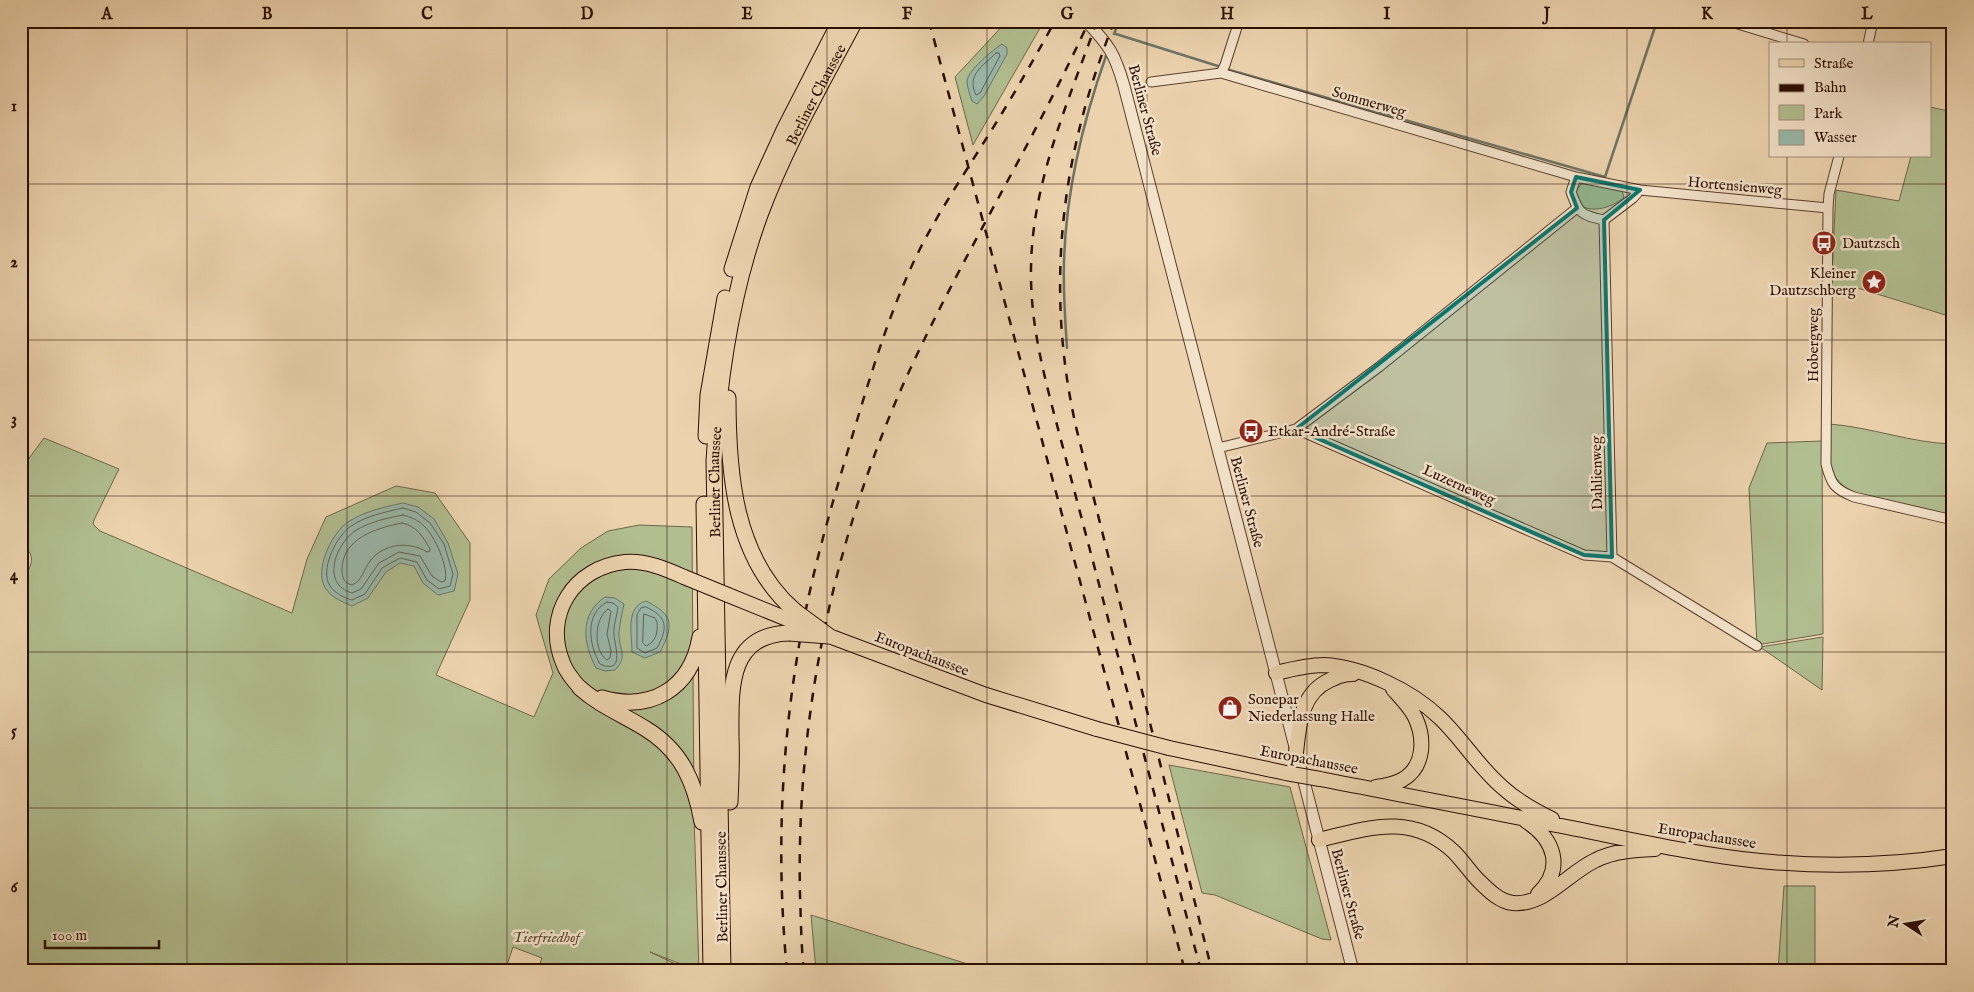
<svg xmlns="http://www.w3.org/2000/svg" width="1974" height="992" font-family="'IM FELL English',serif">
	<style>
		.green { fill: #b1be90; stroke: #6e6648 }
		.water { fill: #99b8aa; stroke: #6d7466 }
		.lines { fill: none; stroke-linecap: round; stroke-linejoin: round }
		.shore { stroke: #626356; stroke-width: 1 }
		.stream { stroke: #6d7466; stroke-width: 2.5 }
		.minor-casing { stroke: #5b3f2c; stroke-width: 11 }
		.tertiary-casing { stroke: #5b3f2c; stroke-width: 13 }
		.primary-casing { stroke: #2b0e01; stroke-width: 16 }
		.trunk-casing { stroke: #2b0e01; stroke-width: 17 }
		.minor { stroke: #f3e2ca; stroke-width: 9 }
		.tertiary { stroke: #f3e2ca; stroke-width: 11 }
		.primary { stroke: #ecd3ae; stroke-width: 14 }
		.trunk { stroke: #ecd3ae; stroke-width: 15 }
		.rail { stroke: #2b0e01; stroke-width: 2.5; stroke-dasharray: 9 9; stroke-linecap: butt }
		.primary-bridge-casing { stroke: #2b0e01; stroke-width: 16; stroke-linecap: butt }
		.trunk-bridge-casing { stroke: #2b0e01; stroke-width: 17; stroke-linecap: butt }
		.primary-bridge { stroke: #ecd3ae; stroke-width: 14 }
		.trunk-bridge { stroke: #ecd3ae; stroke-width: 15 }
		.marked { fill: #0f766e; fill-opacity: 0.2; stroke: #0f766e; stroke-width: 4; stroke-linejoin: round }
		.grid { fill: none; stroke: #2b0e01; stroke-width: 1; stroke-opacity: 0.55 }
		.labels { text-anchor: middle; dominant-baseline: central; stroke-width: 5; stroke-linejoin: round; paint-order: stroke }
		.street-label { font-size: 15px; fill: #2b0e01; stroke: #f3e2ca }
		.poi-label { font-size: 15px; fill: #2b0e01; stroke: #f3e2ca; text-anchor: start }
		.park-label { font-size: 15px; font-style: italic; fill: #5a4c33; stroke: #f3e2ca }
		.neatline { fill: none; stroke: #2b0e01; stroke-width: 2 }
		.grid-label { font-size: 16px; text-anchor: middle; font-weight: bold; fill: #2b0e01 }
	</style>
	<rect width="100%" height="100%" fill="#ecd3ae"/>
	<filter id="stains"><feTurbulence type="fractalNoise" baseFrequency=".004" numOctaves="4"/><feColorMatrix values="0 0 0 0 .2 0 0 0 0 .09 0 0 0 0 .02 0 0 0 .5 -.17"/></filter>
	<radialGradient id="worn" r=".72"><stop offset=".6" stop-color="#630" stop-opacity="0"/><stop offset="1" stop-color="#630" stop-opacity=".3"/></radialGradient>
	<path class="green" d="M1007,21H1044L973,145L955,77Z
		M1930,107L1953,112L1952,317L1851,286L1831,295L1836,190L1899,201L1911,156H1930Z
		M1586,183L1622,191L1624,197C1616,206 1590,215 1580,204C1578,201 1576,196 1575,193L1581,184Z
		M1829,424C1871,427 1911,443 1953,444V516L1859,495C1824,480 1829,457 1829,424Z
		M44,438L119,469L94,520L93,524L100,531L292,613L307,559L326,517L396,486L435,493L470,543V600L436,675L534,717L553,673L536,615L549,579L581,548L608,531L639,525L692,527L694,816L699,971L650,952L680,966L678,971H537L542,958L513,947L505,971H451L440,967L438,971H21V583C29,569 40,555 21,546V469Z
		M1822,441L1823,634L1757,645L1749,488L1767,443Z
		M1823,637L1822,690L1760,647Z
		M1169,765L1290,787L1331,940L1322,939L1215,895L1202,893Z
		M1784,886H1815V971H1778Z
		M811,915L990,971H816Z"/>
	<path class="water" d="M1002,44L1007,48V54L984,96L977,104L972,101C970,95 967,87 967,81C968,70 993,50 1002,44Z
		M403,503L418,507L434,519L448,543L458,574L454,591L438,595L423,583L414,566L400,563L386,572L368,598L352,606C341,601 327,596 323,583C317,564 333,532 348,522C365,511 384,507 403,503Z
		M605,597L615,598L624,604C622,613 620,623 619,632C618,648 629,656 615,670L605,671L596,668C583,643 579,615 605,597Z
		M646,601C674,615 674,625 660,652L645,658L632,652C632,634 625,607 646,601Z"/>
	<g class="lines">
		<path class="shore" d="M996,53H999L1000,56L980,93L976,95C966,75 983,66 996,53Z
			M403,508L416,512L430,523L444,544L453,574L450,586L439,589L427,580L417,562L400,558L382,568L365,594L352,600C342,597 332,592 328,582C322,565 337,536 351,526C366,516 385,512 403,508Z
			M403,515C411,517 418,520 424,526C435,536 449,568 445,581L441,582L432,576L420,556L399,552L379,563L361,589L352,593C321,584 335,545 355,531C369,522 387,518 403,515Z
			M402,523C417,526 423,537 430,549V551L427,552C410,541 384,543 370,561C364,569 362,581 352,585C344,583 342,578 342,570C342,538 377,528 402,523Z
			M607,602L613,603L618,607C617,616 613,626 614,635C615,647 625,675 600,664C589,645 584,614 607,602Z
			M646,607C668,617 668,628 657,648L645,653L637,648V614L641,608Z
			M608,609L611,611L607,634L611,651L610,658L607,660C593,651 594,618 608,609Z
			M644,614L655,618L657,622C658,632 656,642 646,646L643,643Z"/>
		<path class="stream" d="M1114,34L1119,21
			M1116,34L1221,67
			M1226,69L1605,177L1657,21
			M1067,348C1065,319 1063,290 1064,261C1066,191 1083,121 1106,56"/>
		<defs>
			<path id="minor" d="M1728,21L1804,44
				M1868,44L1873,21
				M1221,73L1225,65L1239,21
				M1151,82L1221,73L1576,177
				M1839,156L1829,194L1828,208L1826,464C1831,484 1834,489 1854,497L1953,520
				M1640,190L1633,198L1604,220C1581,215 1579,214 1571,192L1576,177L1640,190L1828,208
				M1604,220L1612,557L1757,646
				M1296,429L1584,555L1612,557
				M1218,448L1296,429L1379,367L1577,208"/>
			<path id="tertiary" d="M1086,21C1109,45 1115,54 1124,86L1353,971"/>
			<path id="primary" d="M728,595L792,621
				M829,636L986,695L1097,729
				M1276,673C1292,669 1308,665 1324,665C1363,667 1412,691 1440,718C1462,739 1478,766 1501,786C1516,800 1533,810 1552,819
				M580,688C573,680 566,672 563,663C543,615 574,567 625,562C645,560 666,569 684,577
				M1169,748L1286,773
				M1296,753C1299,724 1301,693 1330,680C1339,676 1344,674 1353,674
				M1320,779C1397,794 1474,808 1551,824C1620,837 1690,854 1760,861C1824,867 1889,866 1953,856
				M1376,787C1384,786 1394,784 1402,780C1425,767 1425,738 1415,717C1410,707 1401,698 1393,689
				M1526,821C1554,839 1565,868 1538,894
				M1319,840C1368,828 1412,812 1454,852C1463,861 1470,872 1479,881C1488,890 1500,902 1513,903C1545,906 1569,872 1596,860C1614,851 1635,850 1655,849"/>
			<g id="trunk">
				<path d="M732,269L758,187L784,130L840,21"/>
				<path d="M728,398C728,474 734,558 795,611"/>
				<path d="M706,436L708,395L725,298"/>
				<path d="M704,504L711,971"/>
				<path d="M580,688C600,706 624,715 646,729C682,751 695,783 702,822"/>
				<path d="M602,698C651,712 691,689 700,637"/>
				<path d="M730,802C731,780 732,759 731,737C731,690 727,635 789,633"/>
				<path id="s1" d="M723,971L714,461C719,378 731,294 760,215C785,147 821,85 855,21"/>
			</g>
		</defs>
		<use href="#minor" class="minor-casing"/>
		<use href="#tertiary" class="tertiary-casing"/>
		<use href="#primary" class="primary-casing"/>
		<use href="#trunk" class="trunk-casing"/>
		<use href="#minor" class="minor"/>
		<use href="#tertiary" class="tertiary"/>
		<use href="#primary" class="primary"/>
		<use href="#trunk" class="trunk"/>
		<path class="rail" d="M929,21L1185,971
			M1097,21C1068,103 1030,186 1031,275C1031,320 1041,363 1052,406L1201,971
			M1114,21C1103,51 1092,81 1084,111C1055,217 1052,324 1077,431L1212,971
			M787,971C777,867 780,762 797,658C808,587 828,517 849,447C868,384 886,321 914,261C934,219 961,179 986,139C1010,101 1033,61 1055,21
			M804,971C801,946 801,920 800,895C796,721 832,546 902,387C958,262 1032,146 1089,21"/>
		<defs>
			<path id="primary-bridge" d="M684,577L728,595
				M792,621L817,631
				M1097,729L1169,748
				M1286,773L1320,779"/>
			<path id="trunk-bridge" d="M795,611L829,636
				M789,633L829,636"/>
		</defs>
		<use href="#primary-bridge" class="primary-bridge-casing"/>
		<use href="#trunk-bridge" class="trunk-bridge-casing"/>
		<use href="#primary-bridge" class="primary-bridge"/>
		<use href="#trunk-bridge" class="trunk-bridge"/>
	</g>
	<path class="marked" d="M1576,177L1640,190L1604,220L1612,557L1584,555L1296,429L1577,208L1571,192Z"/>
	<path class="grid" d="M187,21V971M347,21V971M507,21V971M667,21V971M827,21V971M987,21V971M1147,21V971M1307,21V971M1467,21V971M1627,21V971M1787,21V44M1787,156V971M21,184H1953M21,340H1953M21,496H1953M21,652H1953M21,808H1953"/>
	<defs>
		<symbol id="bus-disc" viewBox="-11 -11 22 22"><circle r="9.5" fill="#8f2418" stroke="#f3e2ca"/><path d="M-5-6H5V4H4V6H2V4H-2V6H-4V4H-5ZM-3.5-4V0h7V-4ZM-3.5 1.2v1.5H-2V1.2ZM2 1.2v1.5H3.5V1.2Z" fill="#fff"/></symbol>
		<symbol id="sight-disc" viewBox="-11 -11 22 22"><circle r="9.5" fill="#8f2418" stroke="#f3e2ca"/><path d="M0-6L1.8-2.2L6-1.7L2.9 1.2L3.7 5.4L0 3.3L-3.7 5.4L-2.9 1.2L-6-1.7L-1.8-2.2Z" fill="#fff"/></symbol>
		<symbol id="shop-disc" viewBox="-11 -11 22 22"><circle r="9.5" fill="#8f2418" stroke="#f3e2ca"/><path d="M-5-2.5h2.3a2.7 3.5 0 0 1 5.4 0H5L5.5 6h-11ZM-1.5-2.5h3a1.5 2.3 0 0 0-3 0Z" fill="#fff"/></symbol>
	</defs>
	<g fill-rule="evenodd">
		<use href="#bus-disc" x="1810" y="229" width="28" height="28"/>
		<use href="#sight-disc" x="1860" y="268" width="28" height="28"/>
		<use href="#bus-disc" x="1237" y="417" width="28" height="28"/>
		<use href="#shop-disc" x="1216" y="694" width="28" height="28"/>
	</g>
	<g class="labels">
		<g class="street-label">
			<text stroke="none"><textPath href="#s1" startOffset="894">Berliner Chaussee</textPath></text>
			<text transform="translate(1369 102) rotate(16)">Sommerweg</text>
			<text transform="translate(1145 110) rotate(75)">Berliner Straße</text>
			<text transform="translate(1735 186) rotate(5)">Hortensienweg</text>
			<text transform="translate(1813 345) rotate(-90)">Hobergweg</text>
			<text transform="translate(1597 473) rotate(-91)">Dahlienweg</text>
			<text stroke="none"><textPath href="#s1" startOffset="489">Berliner Chaussee</textPath></text>
			<text transform="translate(1459 485) rotate(24)">Luzerneweg</text>
			<text transform="translate(1247 502) rotate(75)">Berliner Straße</text>
			<text transform="translate(922 654) rotate(21)">Europachaussee</text>
			<text transform="translate(1309 760) rotate(11)">Europachaussee</text>
			<text transform="translate(1707 836) rotate(9)">Europachaussee</text>
			<text transform="translate(722 887) rotate(-91)">Berliner Chaussee</text>
			<text transform="translate(1348 894) rotate(75)">Berliner Straße</text>
		</g>
		<g class="poi-label">
			<text x="1842" y="243">Dautzsch</text>
			<text x="1856" y="273" text-anchor="end">Kleiner<tspan x="1856" dy="17">Dautzschberg</tspan></text>
			<text x="1268" y="431">Etkar-André-Straße</text>
			<text x="1248" y="699">Sonepar<tspan x="1248" dy="17">Niederlassung Halle</tspan></text>
		</g>
		<g class="park-label">
			<text x="546" y="937">Tierfriedhof</text>
		</g>
	</g>
	<rect width="1974" height="992" fill="none" stroke="#ecd3ae" stroke-width="55"/>
	<rect x="1769" y="42" width="162" height="115" fill="#f3e2ca" stroke="#a38d7a"/>
	<rect x="1779" y="59" width="25" height="8" fill="#ecd3ae" stroke="#a38d7a"/>
	<text x="1814" y="68" font-size="15" fill="#2b0e01">Straße</text>
	<rect x="1779" y="84" width="25" height="8" fill="#2b0e01" stroke="#a38d7a"/>
	<text x="1814" y="92" font-size="15" fill="#2b0e01">Bahn</text>
	<rect x="1779" y="105" width="25" height="15" fill="#b1be90" stroke="#a38d7a"/>
	<text x="1814" y="118" font-size="15" fill="#2b0e01">Park</text>
	<rect x="1779" y="130" width="25" height="15" fill="#99b8aa" stroke="#a38d7a"/>
	<text x="1814" y="142" font-size="15" fill="#2b0e01">Wasser</text>
	<g transform="translate(1906 924) rotate(282)" stroke="#f3e2ca" stroke-width="4" paint-order="stroke">
	<path d="M0-4L9 19L0 12L-9 19Z" fill="#2b0e01"/>
	<text y="-8" font-size="14" font-weight="bold" text-anchor="middle" fill="#2b0e01">N</text>
	</g>
	<path d="M45 940v8h114v-8" fill="none" stroke="#2b0e01" stroke-width="2.5"/>
	<text x="52" y="940" font-size="15" fill="#2b0e01" stroke="#f3e2ca" stroke-width="4" paint-order="stroke">100 m</text>
	<rect x="28" y="28" width="1918" height="936" class="neatline"/>
	<g class="grid-label">
		<text x="107" y="19">A</text>
		<text x="267" y="19">B</text>
		<text x="427" y="19">C</text>
		<text x="587" y="19">D</text>
		<text x="747" y="19">E</text>
		<text x="907" y="19">F</text>
		<text x="1067" y="19">G</text>
		<text x="1227" y="19">H</text>
		<text x="1387" y="19">I</text>
		<text x="1547" y="19">J</text>
		<text x="1707" y="19">K</text>
		<text x="1867" y="19">L</text>
		<text x="14" y="111">1</text>
		<text x="14" y="267">2</text>
		<text x="14" y="424">3</text>
		<text x="14" y="580">4</text>
		<text x="14" y="736">5</text>
		<text x="14" y="892">6</text>
	</g>
	<rect width="100%" height="100%" filter="url(#stains)"/>
	<rect width="100%" height="100%" fill="url(#worn)"/>
</svg>
